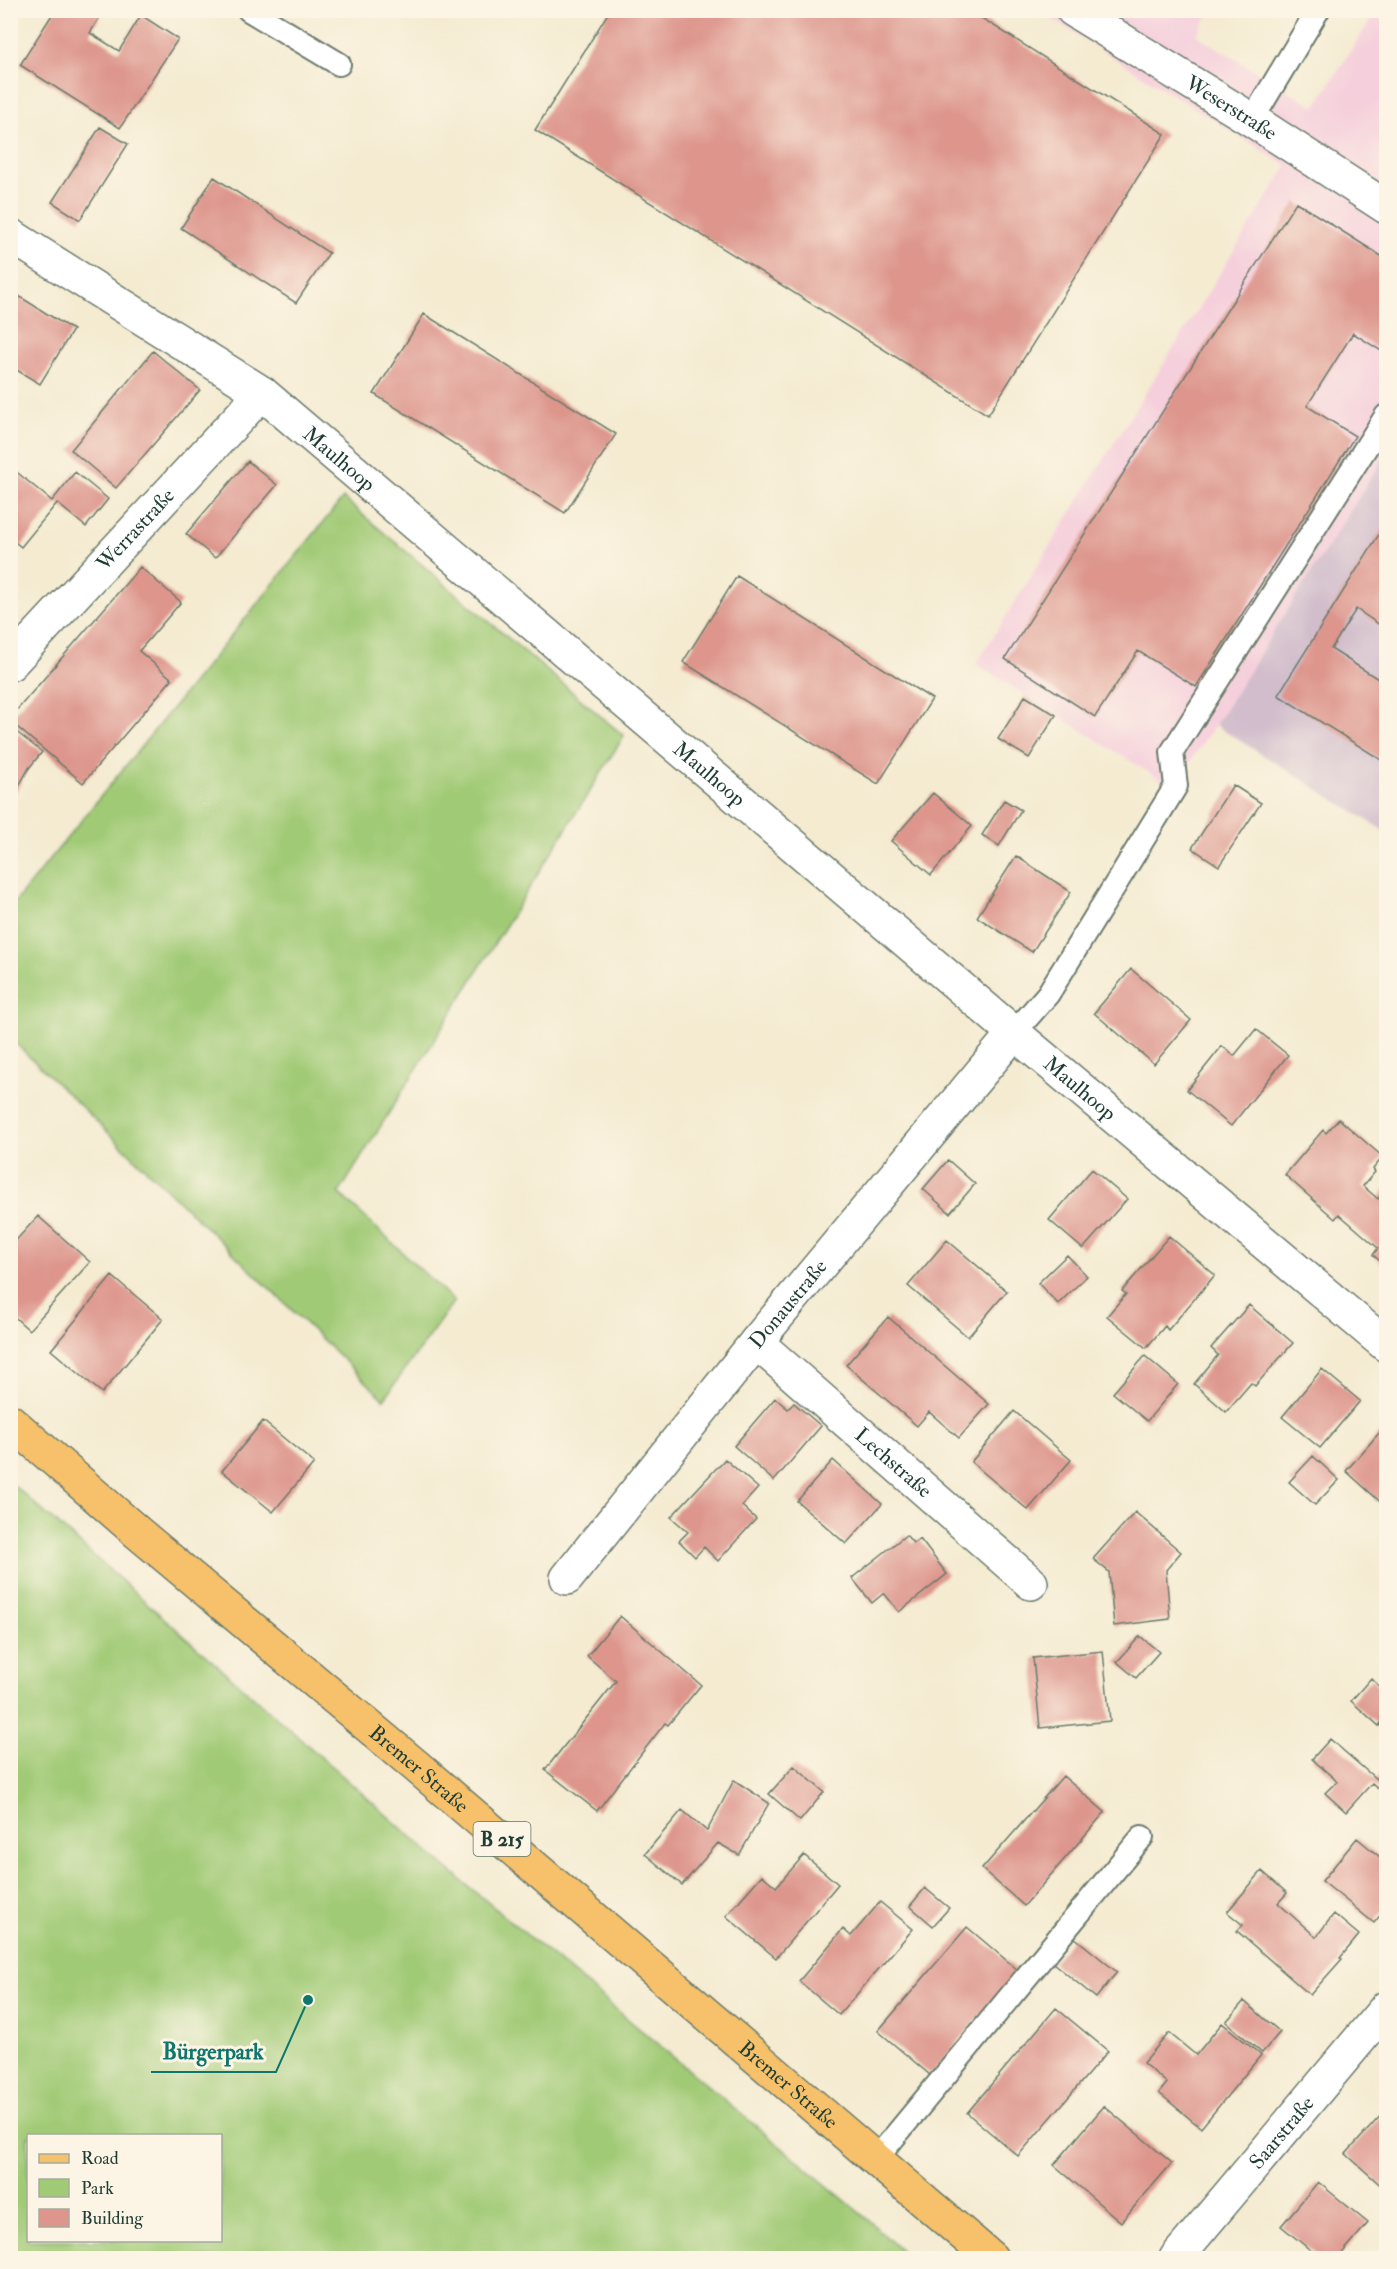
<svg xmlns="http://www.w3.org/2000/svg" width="1397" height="2269" font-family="'IM FELL Double Pica',serif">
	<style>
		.built { fill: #f5cfdc }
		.industrial { fill: #d1bdcc }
		.green { fill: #a1ca76; stroke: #608455; stroke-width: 1.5; fill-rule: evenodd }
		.building { fill: #dd958c }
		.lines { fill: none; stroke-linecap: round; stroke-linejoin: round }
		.lane-casing { stroke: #6a7a6b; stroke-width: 26 }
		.street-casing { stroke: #6a7a6b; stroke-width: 36 }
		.primary-casing { stroke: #6a7a6b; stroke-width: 36 }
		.lane { stroke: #fff; stroke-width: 22 }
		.street { stroke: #fff; stroke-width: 33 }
		.primary { stroke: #f6c16b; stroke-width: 33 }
		.labels { text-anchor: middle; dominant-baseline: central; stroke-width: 6; stroke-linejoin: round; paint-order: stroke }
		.shield { fill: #fcf5e5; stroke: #617469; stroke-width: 1.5 }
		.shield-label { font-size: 20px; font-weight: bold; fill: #1f3d34 }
		.street-label { font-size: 21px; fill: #1f3d34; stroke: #fcf5e5 }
		.leader { fill: none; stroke: #0f766e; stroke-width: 2 }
		.callout-dot { fill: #0f766e; stroke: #fcf5e5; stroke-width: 2 }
		.callout-label { font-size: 22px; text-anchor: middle; font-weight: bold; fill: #0f766e; stroke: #fcf5e5; stroke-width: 6; stroke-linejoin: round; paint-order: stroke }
	</style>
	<rect width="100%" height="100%" fill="#fcf5e5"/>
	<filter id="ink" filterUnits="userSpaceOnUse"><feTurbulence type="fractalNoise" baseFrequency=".0167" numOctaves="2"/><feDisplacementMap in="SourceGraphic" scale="12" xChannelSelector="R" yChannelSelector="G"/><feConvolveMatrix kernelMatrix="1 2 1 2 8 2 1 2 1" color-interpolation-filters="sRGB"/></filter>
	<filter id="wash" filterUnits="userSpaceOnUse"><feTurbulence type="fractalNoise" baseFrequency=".008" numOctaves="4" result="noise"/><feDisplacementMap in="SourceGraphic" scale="24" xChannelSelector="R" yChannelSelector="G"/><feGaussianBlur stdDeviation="1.35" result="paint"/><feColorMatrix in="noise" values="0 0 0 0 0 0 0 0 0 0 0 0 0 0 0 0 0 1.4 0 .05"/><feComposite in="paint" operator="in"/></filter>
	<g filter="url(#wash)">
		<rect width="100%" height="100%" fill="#f4ebd1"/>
		<path class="built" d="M1039,11H1211L1196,35L1315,107L1376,11H1386V454L1215,725L1172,787L976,664L1287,166Z"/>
		<path class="industrial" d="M1386,454V832L1215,725Z"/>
		<path class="green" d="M343,498L624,736L339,1193L454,1301L384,1399L10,1038L11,907Z
			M10,1482L442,1864L866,2218L909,2258H11ZM28,2136H220V2240H28Z"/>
		<g id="blocks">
			<path class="building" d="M55,10H104L90,33L119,51L141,15L178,39L120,128L20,65Z
				M610,10H969L1165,134L988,415L535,130Z
				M100,127L128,144L80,220L52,202Z
				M214,177L329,253L296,303L181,228Z
				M1296,202L1386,259V354L1353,333L1307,406L1355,436L1196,687L1138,651L1095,717L1005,659Z
				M17,295L73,330L40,384L10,366V305Z
				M424,314L616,434L565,513L374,394Z
				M153,351L200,390L116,488L71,450Z
				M248,461L277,485L215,558L186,534Z
				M13,469L52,501L75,472L108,499L86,527L57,503L21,547L10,538V472Z
				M1386,523V629L1356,609L1331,649L1386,684V763L1278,695Z
				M140,567L181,602L139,651L172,679L83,783L10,721V718Z
				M737,576L932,699L878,784L683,662Z
				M1025,696L1056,715L1029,758L998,739Z
				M10,727L42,752L29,768L10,802Z
				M1233,785L1261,803L1219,866L1192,848Z
				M933,793L972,826L931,875L891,841Z
				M1004,800L1021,810L999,846L982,835Z
				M1016,856L1071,892L1032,952L977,917Z
				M1131,969L1191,1020L1154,1064L1094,1013Z
				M1256,1029L1288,1055L1231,1126L1187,1090L1222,1046L1234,1056Z
				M1339,1119L1383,1157L1373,1169L1375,1172L1363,1186L1378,1199L1386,1188V1266L1373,1255L1378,1248L1339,1214L1335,1219L1285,1175L1323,1130L1326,1133Z
				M948,1160L975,1184L950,1213L923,1189Z
				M1092,1169L1127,1199L1083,1249L1049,1220Z
				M38,1216L90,1262L29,1330L10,1313V1247Z
				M1169,1236L1215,1275L1168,1330L1165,1326L1146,1348L1107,1316L1126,1294L1122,1291Z
				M947,1240L1007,1291L968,1337L908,1286Z
				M1067,1255L1087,1276L1058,1304L1038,1283Z
				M112,1276L163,1319L102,1393L51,1350Z
				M1249,1305L1293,1343L1255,1386L1251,1383L1226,1412L1194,1384L1218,1355L1211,1348Z
				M888,1317L989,1404L959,1438L929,1412L917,1426L846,1365Z
				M1145,1356L1178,1384L1147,1421L1113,1393Z
				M1322,1369L1360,1401L1320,1448L1282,1417Z
				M775,1398L788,1409L794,1403L821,1426L774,1481L734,1446Z
				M1014,1411L1071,1460L1028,1510L971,1462Z
				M263,1421L314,1463L273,1512L222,1471Z
				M1386,1425V1502L1384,1505L1346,1471Z
				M1313,1456L1339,1480L1315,1505L1289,1482Z
				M725,1459L758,1488L742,1506L756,1519L718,1561L704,1547L695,1557L679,1541L688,1532L671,1517Z
				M833,1460L882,1504L846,1544L797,1501Z
				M1135,1512L1181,1552L1166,1570L1170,1619L1114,1626L1109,1572L1093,1559Z
				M906,1535L913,1543L920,1539L947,1574L899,1612L884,1593L872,1603L852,1578Z
				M620,1616L701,1685L668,1725L665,1723L597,1811L545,1770L616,1681L587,1656Z
				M1140,1636L1159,1652L1136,1678L1117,1662Z
				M1103,1651L1110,1721L1040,1728L1033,1658Z
				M1371,1678L1382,1689L1386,1684V1728L1381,1723L1379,1726L1351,1701Z
				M1330,1739L1376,1779L1386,1766V1795L1372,1783L1346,1812L1325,1793L1337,1781L1312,1759Z
				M794,1766L824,1792L800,1821L769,1794Z
				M1063,1776L1105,1812L1024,1906L982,1869Z
				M734,1780L769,1803L739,1855L718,1843L682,1885L645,1854L682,1810L707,1831Z
				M1357,1838L1386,1862V1908L1374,1923L1322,1881Z
				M804,1855L838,1884L776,1958L726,1916L762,1875L776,1887Z
				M1262,1871L1287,1893L1278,1903L1316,1937L1334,1914L1359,1935L1340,1958L1342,1959L1310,1995L1237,1931L1243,1925L1227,1912Z
				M925,1888L949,1908L933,1926L910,1906Z
				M880,1902L913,1929L839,2015L799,1981L843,1929L851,1936Z
				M967,1927L1019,1971L930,2075L878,2031Z
				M1074,1937L1117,1972L1096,1998L1053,1963Z
				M1244,2001L1280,2032L1262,2053L1226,2022Z
				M1056,2008L1108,2051L1018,2156L967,2113Z
				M1222,2023L1261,2055L1201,2128L1159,2093L1167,2083L1143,2063L1169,2033L1196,2055Z
				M1104,2106L1172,2163L1121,2222L1054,2165Z
				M1382,2114L1386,2118V2190L1346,2154Z
				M1318,2182L1368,2223L1338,2258H1320L1281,2226Z
				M1260,2252L1267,2258H1255Z"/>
		</g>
	</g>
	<g filter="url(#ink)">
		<use href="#blocks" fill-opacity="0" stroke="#6a7a6b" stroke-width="1.5"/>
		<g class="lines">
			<defs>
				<path id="lane" d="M249,10L339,64
					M1252,120L1318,10
					M1014,1033L1048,994L1176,786L1172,752L1386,416
					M876,2159L1142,1837"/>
				<g id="street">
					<path id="s1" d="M1073,10L1252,120L1386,207"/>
					<path id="s2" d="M10,235L262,393L1014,1033L1386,1345"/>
					<path id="s3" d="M10,664L262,393"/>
					<path id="s4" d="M756,1342L1031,1583"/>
					<path id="s5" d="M567,1578L756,1342L1014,1033"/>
					<path id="s6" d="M1176,2258L1386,2008"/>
				</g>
				<g id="primary">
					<path id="s7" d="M10,1421L137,1532L416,1766L991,2258"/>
				</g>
			</defs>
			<use href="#lane" class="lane-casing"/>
			<use href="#street" class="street-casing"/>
			<use href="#primary" class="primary-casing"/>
			<use href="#lane" class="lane"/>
			<use href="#street" class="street"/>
			<use href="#primary" class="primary"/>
		</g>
	</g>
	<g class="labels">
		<rect class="shield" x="473.5" y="1822" width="57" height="34" rx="4.5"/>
		<g class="shield-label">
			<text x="502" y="1839">B 215</text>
		</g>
		<g class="street-label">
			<text stroke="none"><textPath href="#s1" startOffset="186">Weserstraße</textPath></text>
			<text stroke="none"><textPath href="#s2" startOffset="399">Maulhoop</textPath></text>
			<text stroke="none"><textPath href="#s3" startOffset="184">Werrastraße</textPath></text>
			<text stroke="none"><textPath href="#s2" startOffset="885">Maulhoop</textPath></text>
			<text stroke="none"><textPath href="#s2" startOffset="1371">Maulhoop</textPath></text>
			<text stroke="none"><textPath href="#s5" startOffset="352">Donaustraße</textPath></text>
			<text stroke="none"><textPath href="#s4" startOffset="183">Lechstraße</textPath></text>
			<text stroke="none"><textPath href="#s7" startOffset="537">Bremer Straße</textPath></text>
			<text stroke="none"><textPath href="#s7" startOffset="1023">Bremer Straße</textPath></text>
			<text stroke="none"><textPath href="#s6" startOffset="164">Saarstraße</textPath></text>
		</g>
	</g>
	<path class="leader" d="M308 2000L276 2072H151"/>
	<circle class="callout-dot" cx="308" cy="2000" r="6"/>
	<g class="callout-label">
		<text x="213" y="2059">Bürgerpark</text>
	</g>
	<rect width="1397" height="2269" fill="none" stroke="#fcf5e5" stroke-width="36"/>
	<rect x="27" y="2134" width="195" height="108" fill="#fcf5e5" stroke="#a4ab9e" stroke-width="1.5"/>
	<rect x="39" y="2154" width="30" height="9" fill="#f6c16b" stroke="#a4ab9e" stroke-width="1.5"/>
	<text x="81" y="2164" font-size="18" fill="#1f3d34">Road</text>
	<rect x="39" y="2179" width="30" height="18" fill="#a1ca76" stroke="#a4ab9e" stroke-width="1.5"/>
	<text x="81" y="2194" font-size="18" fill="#1f3d34">Park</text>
	<rect x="39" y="2209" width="30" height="18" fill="#dd958c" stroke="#a4ab9e" stroke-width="1.5"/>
	<text x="81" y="2224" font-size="18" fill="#1f3d34">Building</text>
</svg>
